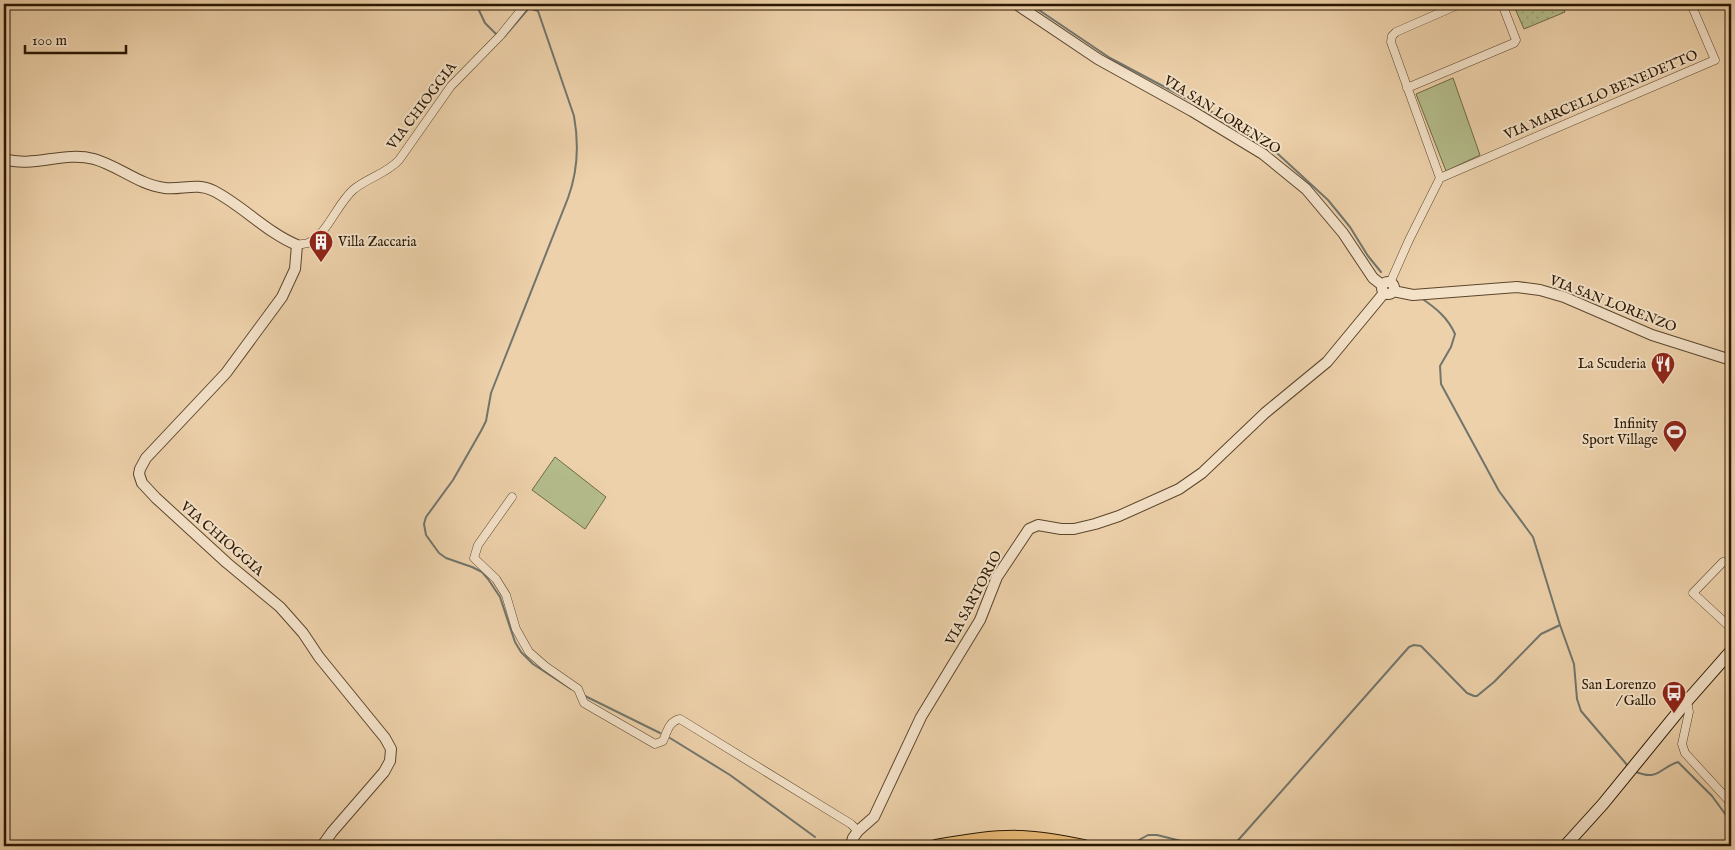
<svg xmlns="http://www.w3.org/2000/svg" width="1735" height="850" font-family="'IM FELL English',serif">
	<style>
		.grass { fill: url(#grass-dots); stroke: #6f6a46 }
		.green { fill: #b4bc8b; stroke: #6f6a46 }
		.lines { fill: none; stroke-linecap: round; stroke-linejoin: round }
		.stream { stroke: #71756d; stroke-width: 2 }
		.minor-casing { stroke: #5b462c; stroke-width: 9 }
		.tertiary-casing { stroke: #5b462c; stroke-width: 12 }
		.secondary-casing { stroke: #2a1702; stroke-width: 13 }
		.trunk-casing { stroke: #2a1702; stroke-width: 14 }
		.minor { stroke: #f3e1c8; stroke-width: 8 }
		.tertiary { stroke: #f3e1c8; stroke-width: 10 }
		.secondary { stroke: #f3e1c8; stroke-width: 11 }
		.trunk { stroke: #e6b875; stroke-width: 12 }
		.labels { text-anchor: middle; dominant-baseline: central; stroke-width: 4; stroke-linejoin: round; paint-order: stroke }
		.street-label { font-size: 14px; fill: #2a1702; stroke: #f3e1c8 }
		.poi-label { font-size: 14px; fill: #2a1702; stroke: #f3e1c8; text-anchor: end }
	</style>
	<defs>
		<pattern id="grass-dots" width="8" height="8" patternUnits="userSpaceOnUse" patternTransform="scale(1.25)"><rect width="8" height="8" fill="#b4bc8b"/><path d="M2 2h.1M6 6h.1" fill="none" stroke="#9ba176" stroke-width="1.8" stroke-linecap="round"/></pattern>
	</defs>
	<rect width="100%" height="100%" fill="#edd1aa"/>
	<filter id="stains"><feTurbulence type="fractalNoise" baseFrequency=".004" numOctaves="4"/><feColorMatrix values="0 0 0 0 .2 0 0 0 0 .09 0 0 0 0 .02 0 0 0 .5 -.17"/></filter>
	<radialGradient id="worn" r=".72"><stop offset=".6" stop-color="#630" stop-opacity="0"/><stop offset="1" stop-color="#630" stop-opacity=".3"/></radialGradient>
	<path class="grass" d="M1513,4H1561L1565,12L1524,29Z"/>
	<path class="green" d="M1453,78L1480,155L1446,171L1416,94Z
		M555,457L606,497L585,529L532,490Z"/>
	<g class="lines">
		<path class="stream" d="M476,4L485,23L497,35
			M1030,4L1110,58L1240,127L1266,143L1328,200L1350,227L1368,256L1381,272
			M504,37L529,8L538,11L574,116C579,144 578,171 568,198L491,393L486,421L481,431L453,480L426,517L424,524L426,535L439,553L446,558L472,567L482,572L488,579L500,597L515,642L521,652L533,664L571,689
			M1421,298C1436,308 1448,318 1455,334L1451,347L1440,366L1441,384L1499,491L1533,537L1560,625L1574,664L1577,699L1581,711L1628,766
			M583,695L660,733
			M670,738L730,775L815,837
			M1636,772C1659,781 1659,768 1678,762L1712,796L1731,822
			M1139,840L1148,835H1157L1201,846
			M821,841L828,846
			M1233,846L1409,647L1414,645L1421,646L1467,693L1474,696H1477L1494,682L1541,634L1560,625"/>
		<defs>
			<path id="minor" d="M1407,88L1514,43L1516,40L1502,4
				M1440,178L1715,60L1691,4
				M297,245C300,244 305,244 308,243C327,235 337,204 353,190C367,178 386,174 399,160L451,86L500,36L526,4
				M1390,283L1409,240L1440,178L1391,42L1392,36L1396,32L1460,4
				M512,497L478,545L474,558L496,579L506,595L516,629L529,652L545,666L578,689L584,703L655,744L663,741C667,732 669,721 680,719L851,824L858,831
				M1731,561L1723,562L1693,593L1731,628
				M1687,701L1689,712L1682,744L1685,753L1731,803"/>
			<path id="tertiary" d="M1016,4L1098,59L1192,111L1263,154L1306,189L1343,233L1373,278L1382,285
				M4,159C34,168 63,151 94,159C119,166 139,185 165,188C182,190 197,182 214,191C243,206 266,232 297,245L295,269L282,297L226,373L146,458L140,469L139,474L142,483L156,498L227,563L280,607L303,633L319,657L385,738L391,749L390,761L384,772L332,832L322,846
				M1382 288a6 6 0 1 1 12 0a6 6 0 1 1-12 0Z
				M1393,291L1413,295L1517,287L1540,290L1564,297L1652,335L1731,360
				M851,846L853,838L858,831L874,817L921,717L980,620L997,577L1029,529L1038,525L1061,529H1074L1095,524L1119,516L1179,489L1202,473L1265,413L1327,362L1384,293"/>
			<path id="secondary" d="M1565,846L1603,804L1687,701L1731,651"/>
			<path id="trunk" d="M936,846C964,841 994,836 1022,837C1043,838 1064,842 1084,846"/>
		</defs>
		<use href="#minor" class="minor-casing"/>
		<use href="#tertiary" class="tertiary-casing"/>
		<use href="#secondary" class="secondary-casing"/>
		<use href="#trunk" class="trunk-casing"/>
		<use href="#minor" class="minor"/>
		<use href="#tertiary" class="tertiary"/>
		<use href="#secondary" class="secondary"/>
		<use href="#trunk" class="trunk"/>
	</g>
	<defs>
		<symbol id="building-pin" viewBox="-11 -11 22 30"><path d="M0 17L-7.5 6A9.5 9.5 0 1 1 7.5 6Z" fill="#8f2418" stroke="#f3e1c8"/><path d="M-4-6H4V6H1V3H-1V6H-4ZM-2.5-4.3h1.7v1.8h-1.7ZM.8-4.3h1.7v1.8H.8ZM-2.5-1h1.7V.8h-1.7ZM.8-1h1.7V.8H.8Z" fill="#fff"/></symbol>
		<symbol id="restaurant-pin" viewBox="-11 -11 22 30"><path d="M0 17L-7.5 6A9.5 9.5 0 1 1 7.5 6Z" fill="#8f2418" stroke="#f3e1c8"/><path d="M-5-6h1v4h1v-4h1v4h1v-4h1v5L-1.5 .5V6h-2V.5L-5-1ZM5-6V6H3V1.5H1.5Q1.5-4 5-6Z" fill="#fff"/></symbol>
		<symbol id="stadium-pin" viewBox="-11 -11 22 30"><path d="M0 17L-7.5 6A9.5 9.5 0 1 1 7.5 6Z" fill="#8f2418" stroke="#f3e1c8"/><path d="M0-5a6.5 5 0 1 0 0 10a6.5 5 0 1 0 0-10ZM-3.5-1.8h7v3.6h-7Z" fill="#fff"/></symbol>
		<symbol id="bus-pin" viewBox="-11 -11 22 30"><path d="M0 17L-7.5 6A9.5 9.5 0 1 1 7.5 6Z" fill="#8f2418" stroke="#f3e1c8"/><path d="M-5-6H5V4H4V6H2V4H-2V6H-4V4H-5ZM-3.5-4V0h7V-4ZM-3.5 1.2v1.5H-2V1.2ZM2 1.2v1.5H3.5V1.2Z" fill="#fff"/></symbol>
	</defs>
	<g fill-rule="evenodd">
		<use href="#building-pin" x="307" y="228" width="28" height="38"/>
		<use href="#restaurant-pin" x="1649" y="350" width="28" height="38"/>
		<use href="#stadium-pin" x="1661" y="418" width="28" height="38"/>
		<use href="#bus-pin" x="1660" y="679" width="28" height="38"/>
	</g>
	<g class="labels">
		<g class="street-label">
			<text transform="translate(1601 95) rotate(-23)">VIA MARCELLO BENEDETTO</text>
			<text transform="translate(422 106) rotate(-53)">VIA CHIOGGIA</text>
			<text transform="translate(1222 115) rotate(32)">VIA SAN LORENZO</text>
			<text transform="translate(1613 304) rotate(21)">VIA SAN LORENZO</text>
			<text transform="translate(222 539) rotate(41)">VIA CHIOGGIA</text>
			<text transform="translate(974 598) rotate(-62)">VIA SARTORIO</text>
		</g>
		<g class="poi-label">
			<text x="338" y="242" text-anchor="start">Villa Zaccaria</text>
			<text x="1646" y="364">La Scuderia</text>
			<text x="1658" y="424">Infinity<tspan x="1658" dy="16">Sport Village</tspan></text>
			<text x="1656" y="685">San Lorenzo<tspan x="1656" dy="16">/ Gallo</tspan></text>
		</g>
	</g>
	<rect width="1735" height="850" fill="none" stroke="#edd1aa" stroke-width="20"/>
	<rect x="5" y="5" width="1725" height="840" fill="none" stroke="#2a1702" stroke-width="2.5"/>
	<rect x="10" y="10" width="1715" height="830" fill="none" stroke="#2a1702"/>
	<path d="M25 45v8h101v-8" fill="none" stroke="#2a1702" stroke-width="2.5"/>
	<text x="32" y="45" font-size="15" fill="#2a1702" stroke="#f3e1c8" stroke-width="4" paint-order="stroke">100 m</text>
	<rect width="100%" height="100%" filter="url(#stains)"/>
	<rect width="100%" height="100%" fill="url(#worn)"/>
</svg>
